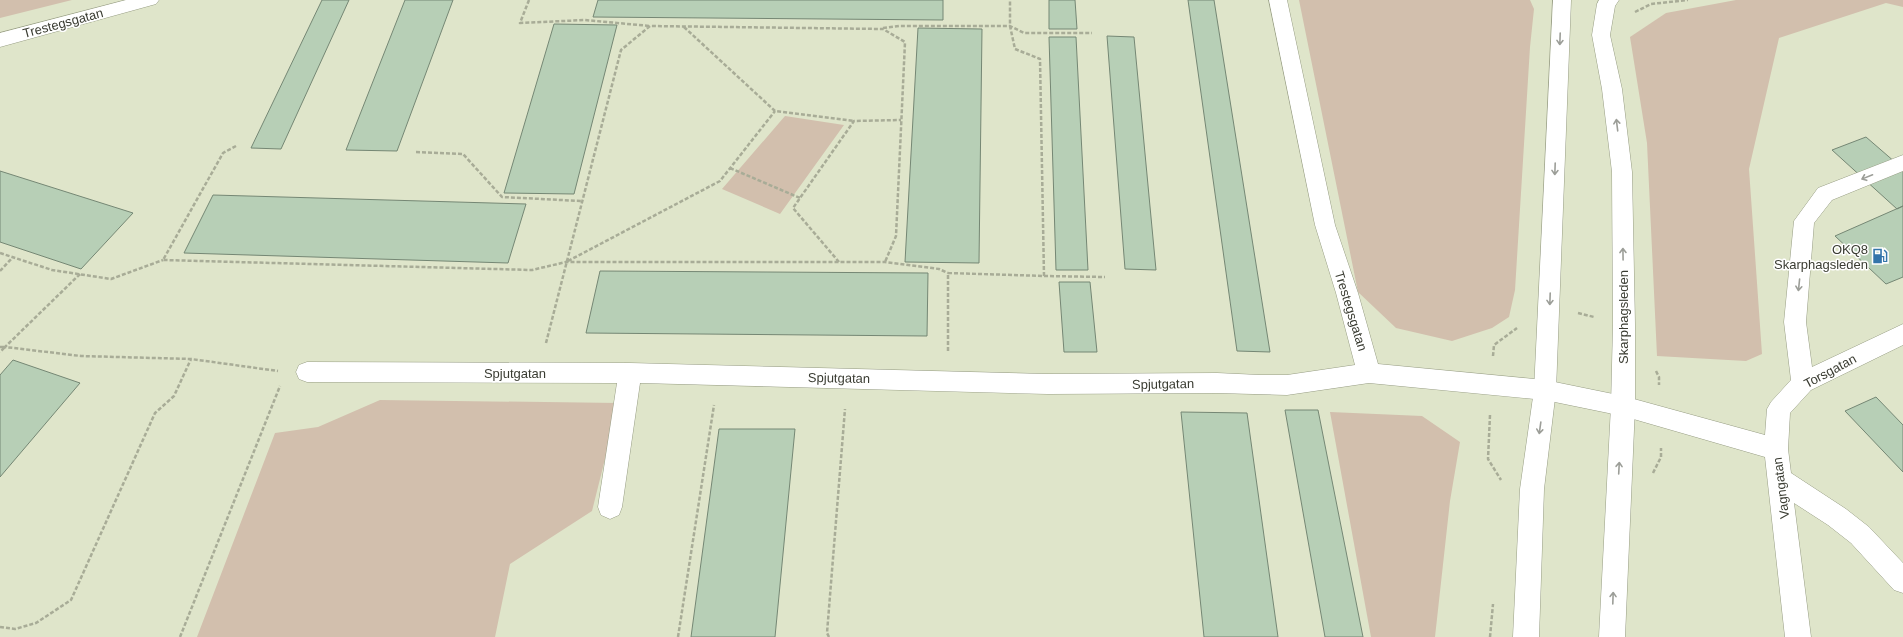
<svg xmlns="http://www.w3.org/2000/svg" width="1903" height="637" font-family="Arial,sans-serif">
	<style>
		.green { fill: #d2bfad }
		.building { fill: #b7cfb6; stroke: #758774 }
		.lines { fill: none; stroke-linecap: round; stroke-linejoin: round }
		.minor-casing { stroke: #979d84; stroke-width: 1 }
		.major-casing { stroke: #979d84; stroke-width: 1 }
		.path { stroke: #a8ac97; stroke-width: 2.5; stroke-dasharray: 4 2; stroke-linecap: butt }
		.minor { fill: #fff; fill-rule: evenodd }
		.major { fill: #fff; fill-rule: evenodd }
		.oneway { stroke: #9c9e98 }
		.labels { text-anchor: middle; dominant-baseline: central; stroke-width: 3; stroke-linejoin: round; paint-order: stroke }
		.street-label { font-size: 13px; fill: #3a3c32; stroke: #fff }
		.poi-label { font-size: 13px; fill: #3a3c32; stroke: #fff; text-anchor: end }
	</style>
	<rect width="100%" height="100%" fill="#dfe5ca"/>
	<path class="green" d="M0,0H72L0,18Z
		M1299,0H1530L1534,9L1530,47L1515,290L1509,317L1492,328L1452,341L1396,328L1358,292Z
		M1736,0H1903V7L1886,3L1779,38L1749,169L1762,354L1746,361L1657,356L1647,143L1630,37L1666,13Z
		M785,116L844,125L780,214L722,189Z
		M380,400L619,403L592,511L510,564L495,637H197L275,433L318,427Z
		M1330,412L1422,416L1460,442L1450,501L1435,637H1371Z"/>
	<path class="building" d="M322,0H349L281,149L251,148Z
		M405,0H453L397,151L346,150Z
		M598,0H943V20L593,17Z
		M1049,0H1075L1077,29H1049Z
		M1188,0H1214L1270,352L1237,351Z
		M554,24L617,25L574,194L504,193Z
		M918,28L982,29L979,263L905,262Z
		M1107,36L1134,37L1156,270L1125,269Z
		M1049,37H1076L1088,270H1056Z
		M1866,137L1903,169V206L1897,209L1832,150Z
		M0,171L133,213L81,269L0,242Z
		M213,195L526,204L508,263L184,253Z
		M1903,206V277L1886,284L1835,236Z
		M600,271L928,273L927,336L586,333Z
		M1059,282H1090L1097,352H1064Z
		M13,360L80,383L0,477V375Z
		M1876,397L1903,425V472L1845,411Z
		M1285,410H1318L1363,637H1325Z
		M1181,412L1247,413L1278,637H1204Z
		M719,429H795L775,637H691Z"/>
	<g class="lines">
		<defs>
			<path id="minor" d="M126,0H159L156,4L0,47V33Z
				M1269,0H1287L1335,225L1358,293L1378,364L1545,380L1623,396L1765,435L1767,409L1771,402L1791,380L1784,322L1794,221L1818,188L1903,155V171L1832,200L1814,223L1806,322L1812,367L1903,324V345L1811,390L1790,413L1788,449L1791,473L1846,509L1869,527L1903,563V593L1894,590L1851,543L1828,525L1794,503L1811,637H1785L1765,457L1623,416L1545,400L1369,383L1287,395L1217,393L1048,394L640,383L622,507L619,515L610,519L601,515L598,507L617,383L307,382L299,379L296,372L299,365L307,362L630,363L1048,374L1217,373L1260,375H1287L1355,365L1336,293L1315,225Z"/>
			<path id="major" d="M1553,0H1571L1556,390L1544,489L1539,637H1513L1520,489L1534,390Z
				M1599,0H1619L1615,6L1610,35L1622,89L1632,172L1635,325V406L1625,637H1599L1611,406L1613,325L1612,172L1602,89L1592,35L1597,4Z"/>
		</defs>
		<use href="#minor" class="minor-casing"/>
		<use href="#major" class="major-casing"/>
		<path class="path" d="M529,0L520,23L585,20L650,26
			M1635,12L1651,4L1688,0
			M684,27L775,111L854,121
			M883,28L899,26H1010L1024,33H1092
			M236,146L223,153L163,260L532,270L566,262H885L939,269L948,273
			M416,152L463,154L502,197L581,201
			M730,168L800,198
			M0,253L52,270L111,279L163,260
			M568,261L720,181L775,111
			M839,262L793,208L854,121L901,120
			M0,271L13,257
			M80,274L5,347L81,356L191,359L278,371
			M1044,276L1105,277
			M1578,313L1594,317
			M546,343L621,50L650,26L883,29L905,42L896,236L885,262
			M0,347H5L0,352
			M948,351V273L1044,276L1040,59L1015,49L1010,26V0
			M1493,356L1494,345L1517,328
			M1656,371L1659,377V385
			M1490,415L1488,459L1501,480
			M1653,473L1661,457V448
			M0,627L15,629L36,623L71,600L155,413L174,396L191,359
			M180,637L280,386
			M678,637L714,405
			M829,637L827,633L845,409
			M1490,637L1493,604"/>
		<use href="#minor" class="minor"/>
		<use href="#major" class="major"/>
	</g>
	<defs><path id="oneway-shaft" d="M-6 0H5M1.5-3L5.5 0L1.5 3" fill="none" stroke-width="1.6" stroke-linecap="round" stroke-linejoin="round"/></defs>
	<g class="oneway">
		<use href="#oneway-shaft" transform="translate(1560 39) rotate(92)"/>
		<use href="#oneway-shaft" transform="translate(1617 125) rotate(-97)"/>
		<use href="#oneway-shaft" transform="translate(1555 169) rotate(92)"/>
		<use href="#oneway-shaft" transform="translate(1867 177) rotate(158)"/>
		<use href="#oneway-shaft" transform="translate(1623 254) rotate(-91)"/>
		<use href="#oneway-shaft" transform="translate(1799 285) rotate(96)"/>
		<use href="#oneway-shaft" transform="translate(1550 299) rotate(92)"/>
		<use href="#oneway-shaft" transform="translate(1540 428) rotate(98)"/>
		<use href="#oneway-shaft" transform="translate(1619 468) rotate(-87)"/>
		<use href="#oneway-shaft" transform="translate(1613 598) rotate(-88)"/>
	</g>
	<defs>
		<symbol id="fuel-bare" viewBox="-9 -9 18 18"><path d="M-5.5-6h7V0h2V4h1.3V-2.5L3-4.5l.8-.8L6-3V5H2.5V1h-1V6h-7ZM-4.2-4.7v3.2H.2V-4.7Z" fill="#3374aa" stroke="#fff" stroke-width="2.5" paint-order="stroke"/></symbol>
	</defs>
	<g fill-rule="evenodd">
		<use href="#fuel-bare" x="1869" y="245" width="22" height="22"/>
	</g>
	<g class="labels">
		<g class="street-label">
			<text transform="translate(63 23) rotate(-15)">Trestegsgatan</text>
			<text transform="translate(1351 311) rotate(73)">Trestegsgatan</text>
			<text transform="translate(1623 317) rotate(-90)">Skarphagsleden</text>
			<text transform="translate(1830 371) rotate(-28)">Torsgatan</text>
			<text x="515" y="373">Spjutgatan</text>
			<text transform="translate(839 378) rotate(1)">Spjutgatan</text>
			<text transform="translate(1163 384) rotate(-1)">Spjutgatan</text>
			<text transform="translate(1781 488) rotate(-97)">Vagngatan</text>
		</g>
		<g class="poi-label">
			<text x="1868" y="249">OKQ8<tspan x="1868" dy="15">Skarphagsleden</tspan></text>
		</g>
	</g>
</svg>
